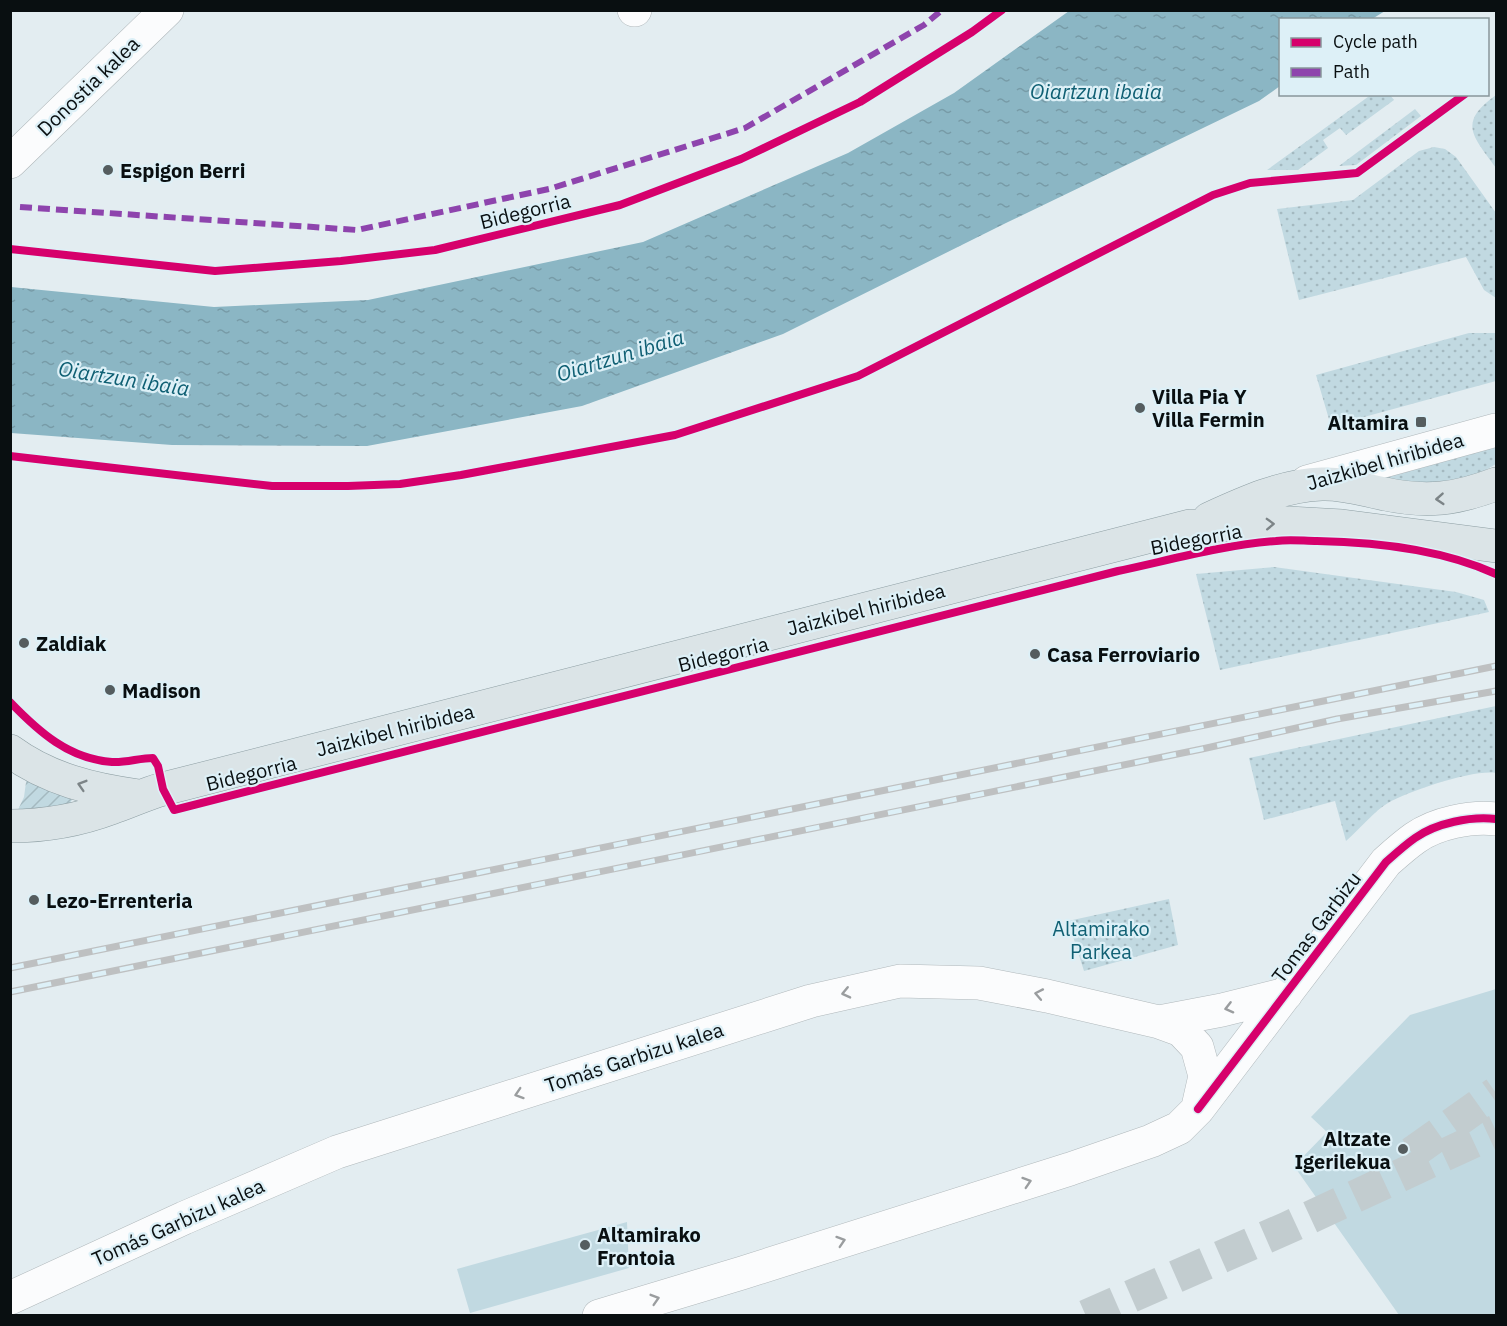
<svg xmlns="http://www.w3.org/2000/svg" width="1507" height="1326" font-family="'IBM Plex Sans',sans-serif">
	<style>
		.grass { fill: url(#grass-dots) }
		.garden { fill: url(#garden-furrows) }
		.pitch { fill: #c1d9e1 }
		.water { fill: url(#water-ripples) }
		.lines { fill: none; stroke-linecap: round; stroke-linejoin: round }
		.major-tunnel { stroke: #c2cccf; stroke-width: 33; stroke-dasharray: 33 16; stroke-linecap: butt }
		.minor-casing { stroke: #b0b8bb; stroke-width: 34 }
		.major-casing { stroke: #8d9ea3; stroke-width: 34 }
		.minor { stroke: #fbfcfd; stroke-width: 33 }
		.major { stroke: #dbe4e7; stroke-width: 33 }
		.rail-casing { stroke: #bec0c1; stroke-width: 7 }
		.rail { stroke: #ddf0f7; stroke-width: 4.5; stroke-dasharray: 14; stroke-linecap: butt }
		.quiet { stroke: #8e44ad; stroke-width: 6; stroke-dasharray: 12 6; stroke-linecap: butt }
		.cycleway-casing { stroke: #ddf0f7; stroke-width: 11 }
		.cycleway { stroke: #d6006c; stroke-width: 8 }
		.oneway { stroke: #7c8487 }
		.oneway2 { stroke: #9a9d9f }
		.poi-dot { fill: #555d5f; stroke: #ddf0f7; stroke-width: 2 }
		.labels { text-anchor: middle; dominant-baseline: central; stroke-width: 4.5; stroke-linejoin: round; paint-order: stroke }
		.street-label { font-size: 20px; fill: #090f11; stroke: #ddf0f7 }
		.poi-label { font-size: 20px; font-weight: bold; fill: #090f11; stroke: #ddf0f7; text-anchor: start }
		.park-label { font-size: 20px; fill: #106073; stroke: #ddf0f7 }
		.water-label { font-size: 21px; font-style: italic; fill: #0f5f73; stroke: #ddf0f7 }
	</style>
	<defs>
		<pattern id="grass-dots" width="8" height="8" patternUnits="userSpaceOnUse" patternTransform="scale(1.5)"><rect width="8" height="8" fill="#c1d9e1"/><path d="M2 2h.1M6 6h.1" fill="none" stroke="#a4b9c0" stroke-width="1.8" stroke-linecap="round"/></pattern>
		<pattern id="garden-furrows" width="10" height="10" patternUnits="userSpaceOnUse" patternTransform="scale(1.5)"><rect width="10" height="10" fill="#c1d9e1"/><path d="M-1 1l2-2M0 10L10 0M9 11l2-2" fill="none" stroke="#a4b9c0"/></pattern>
		<pattern id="water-ripples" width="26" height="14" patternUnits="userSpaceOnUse" patternTransform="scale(1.5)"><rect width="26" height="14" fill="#8bb6c4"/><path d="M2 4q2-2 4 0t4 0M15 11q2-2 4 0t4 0" fill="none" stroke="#779ba7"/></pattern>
	</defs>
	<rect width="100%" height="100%" fill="#e3edf1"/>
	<path class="grass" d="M1372,94L1390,95L1394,100L1346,135L1340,128L1323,140L1328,148L1298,170H1267Z
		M1496,95V168C1473,136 1457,123 1496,95Z
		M1415,109L1421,116L1356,165L1339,166Z
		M1434,147L1445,149L1456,157L1496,213V298L1484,290L1466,257L1299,300L1277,209L1353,200L1419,151Z
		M1469,333H1496V381L1331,426L1316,375Z
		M1496,442V464L1467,481L1439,486L1370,476Z
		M1274,567L1456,592L1484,600L1489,612L1220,670L1196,574Z
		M1496,706V773C1474,769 1409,791 1388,803C1374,811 1359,830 1346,841L1335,801L1264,820L1249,758Z
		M1169,899L1178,945L1084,971L1068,921Z"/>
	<path class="garden" d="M27,775L67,794L72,800L67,808L16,814L24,797Z"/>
	<path class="pitch" d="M1496,989V1315H1399L1294,1166L1327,1132L1311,1117L1410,1015Z
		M627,1222L629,1268L470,1313L457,1269Z"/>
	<path class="water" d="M1069,11H1385L1372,19L1280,20V86L1259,101L1008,222L783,334L582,406L367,446L172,445L11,433V287L214,307L368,300L643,242L848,153L954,93Z"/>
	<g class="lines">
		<path class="major-tunnel" d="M1412,1153L1496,1093
			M1086,1316L1287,1228L1496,1131"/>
		<defs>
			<path id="minor" d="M634,10H635
				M10,162L167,10
				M1307,482L1496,430
				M1159,1022L1181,1030L1197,1047L1205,1076L1198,1107
				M10,1298L184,1218L337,1152L811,1001L900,981L979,983L1047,996L1159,1022L1222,1010L1286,994
				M599,1316L742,1273L1070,1169L1151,1141L1179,1128L1198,1109L1386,862C1395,854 1405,845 1415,838C1436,823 1471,816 1496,819"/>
			<path id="major" d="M1209,519C1244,503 1283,485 1322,484C1343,483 1364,490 1385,494C1427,503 1457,499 1496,484
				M10,751C48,779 93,790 139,796
				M10,826C45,826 79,820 111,808C129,802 145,794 163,789L1190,526L1288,523L1342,526L1496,546"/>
		</defs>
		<use href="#minor" class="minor-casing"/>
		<use href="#major" class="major-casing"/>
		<use href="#minor" class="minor"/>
		<use href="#major" class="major"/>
		<defs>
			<path id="rail" d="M10,968L1496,666
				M10,992L1202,749L1337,719L1496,691"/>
		</defs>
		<use href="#rail" class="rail-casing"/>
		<use href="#rail" class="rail"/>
		<path class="quiet" d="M20,207L357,230L549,189L745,128L924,25L942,10"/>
		<defs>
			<path id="cycleway" d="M10,249L215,271L341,261L435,250L620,205L741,159L860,102L972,32L1002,10
				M10,456L272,486H348L400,484L461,475L675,435L858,376L1213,195L1250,183L1357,173L1465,94
				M10,702C39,732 69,759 112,762C125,763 140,758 153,758L158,766L163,789L174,810L1118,571C1170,560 1223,545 1276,541C1290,539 1304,541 1317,541C1378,542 1441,549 1496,574
				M1198,1109L1386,862C1395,854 1405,845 1415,838C1436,823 1471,816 1496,819"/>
		</defs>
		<use href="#cycleway" class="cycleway-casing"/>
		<use href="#cycleway" class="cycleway"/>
	</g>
	<defs><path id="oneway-chevron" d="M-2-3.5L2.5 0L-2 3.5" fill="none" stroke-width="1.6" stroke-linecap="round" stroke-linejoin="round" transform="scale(1.5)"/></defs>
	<g class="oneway">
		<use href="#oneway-chevron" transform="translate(1440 499) rotate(176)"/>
		<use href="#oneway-chevron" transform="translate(1270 524) rotate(-2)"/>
		<use href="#oneway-chevron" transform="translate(82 785) rotate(-163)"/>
	</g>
	<g class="oneway2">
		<use href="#oneway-chevron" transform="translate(846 993) rotate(167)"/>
		<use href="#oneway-chevron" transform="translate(1039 994) rotate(-169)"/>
		<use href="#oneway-chevron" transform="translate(1229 1008) rotate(166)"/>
		<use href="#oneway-chevron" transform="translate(519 1094) rotate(162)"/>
		<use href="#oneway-chevron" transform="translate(1027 1182) rotate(-18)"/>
		<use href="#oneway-chevron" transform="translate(841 1241) rotate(-18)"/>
		<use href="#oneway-chevron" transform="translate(655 1299) rotate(-17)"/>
	</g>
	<g class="poi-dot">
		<circle cx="108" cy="170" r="6"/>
		<circle cx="1140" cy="408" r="6"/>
		<rect x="1415" y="416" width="12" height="12" rx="3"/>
		<circle cx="24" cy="643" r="6"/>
		<circle cx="1035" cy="654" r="6"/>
		<circle cx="110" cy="690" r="6"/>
		<circle cx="34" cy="900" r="6"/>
		<circle cx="1403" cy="1149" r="6"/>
		<circle cx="585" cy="1245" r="6"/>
	</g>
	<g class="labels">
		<g class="street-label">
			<text transform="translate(88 86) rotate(-44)">Donostia kalea</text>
			<text transform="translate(525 211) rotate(-14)">Bidegorria</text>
			<text transform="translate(1385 461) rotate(-16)">Jaizkibel hiribidea</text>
			<text transform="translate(1196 539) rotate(-11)">Bidegorria</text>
			<text transform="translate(866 609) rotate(-14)">Jaizkibel hiribidea</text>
			<text transform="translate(723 654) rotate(-14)">Bidegorria</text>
			<text transform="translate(395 730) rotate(-14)">Jaizkibel hiribidea</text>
			<text transform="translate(251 773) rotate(-14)">Bidegorria</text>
			<text transform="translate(1316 927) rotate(-53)">Tomas Garbizu</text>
			<text transform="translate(634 1057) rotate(-18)">Tomás Garbizu kalea</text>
			<text transform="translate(178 1222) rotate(-24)">Tomás Garbizu kalea</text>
		</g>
		<g class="poi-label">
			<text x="120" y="170">Espigon Berri</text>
			<text x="1152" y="396">Villa Pia Y<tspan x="1152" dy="23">Villa Fermin</tspan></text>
			<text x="1409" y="422" text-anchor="end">Altamira</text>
			<text x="36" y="643">Zaldiak</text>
			<text x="1047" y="654">Casa Ferroviario</text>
			<text x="122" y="690">Madison</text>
			<text x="46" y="900">Lezo-Errenteria</text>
			<text x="1391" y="1138" text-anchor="end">Altzate<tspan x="1391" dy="23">Igerilekua</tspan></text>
			<text x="597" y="1234">Altamirako<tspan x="597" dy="23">Frontoia</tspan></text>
		</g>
		<g class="park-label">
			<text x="1101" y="928">Altamirako<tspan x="1101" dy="23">Parkea</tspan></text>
		</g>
		<g class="water-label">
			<text x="1096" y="91">Oiartzun ibaia</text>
			<text transform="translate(620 355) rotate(-17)">Oiartzun ibaia</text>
			<text transform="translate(124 378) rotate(9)">Oiartzun ibaia</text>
		</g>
	</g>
	<rect width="1507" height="1326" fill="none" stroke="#090f11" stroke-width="24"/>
	<rect x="1279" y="18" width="210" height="78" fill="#ddf0f7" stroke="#88969b" stroke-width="1.5"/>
	<rect x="1291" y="38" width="30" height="9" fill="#d6006c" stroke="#88969b" stroke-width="1.5"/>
	<text x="1333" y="48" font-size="18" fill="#090f11">Cycle path</text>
	<rect x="1291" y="68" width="30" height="9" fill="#8e44ad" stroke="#88969b" stroke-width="1.5"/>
	<text x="1333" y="78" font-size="18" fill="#090f11">Path</text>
</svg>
